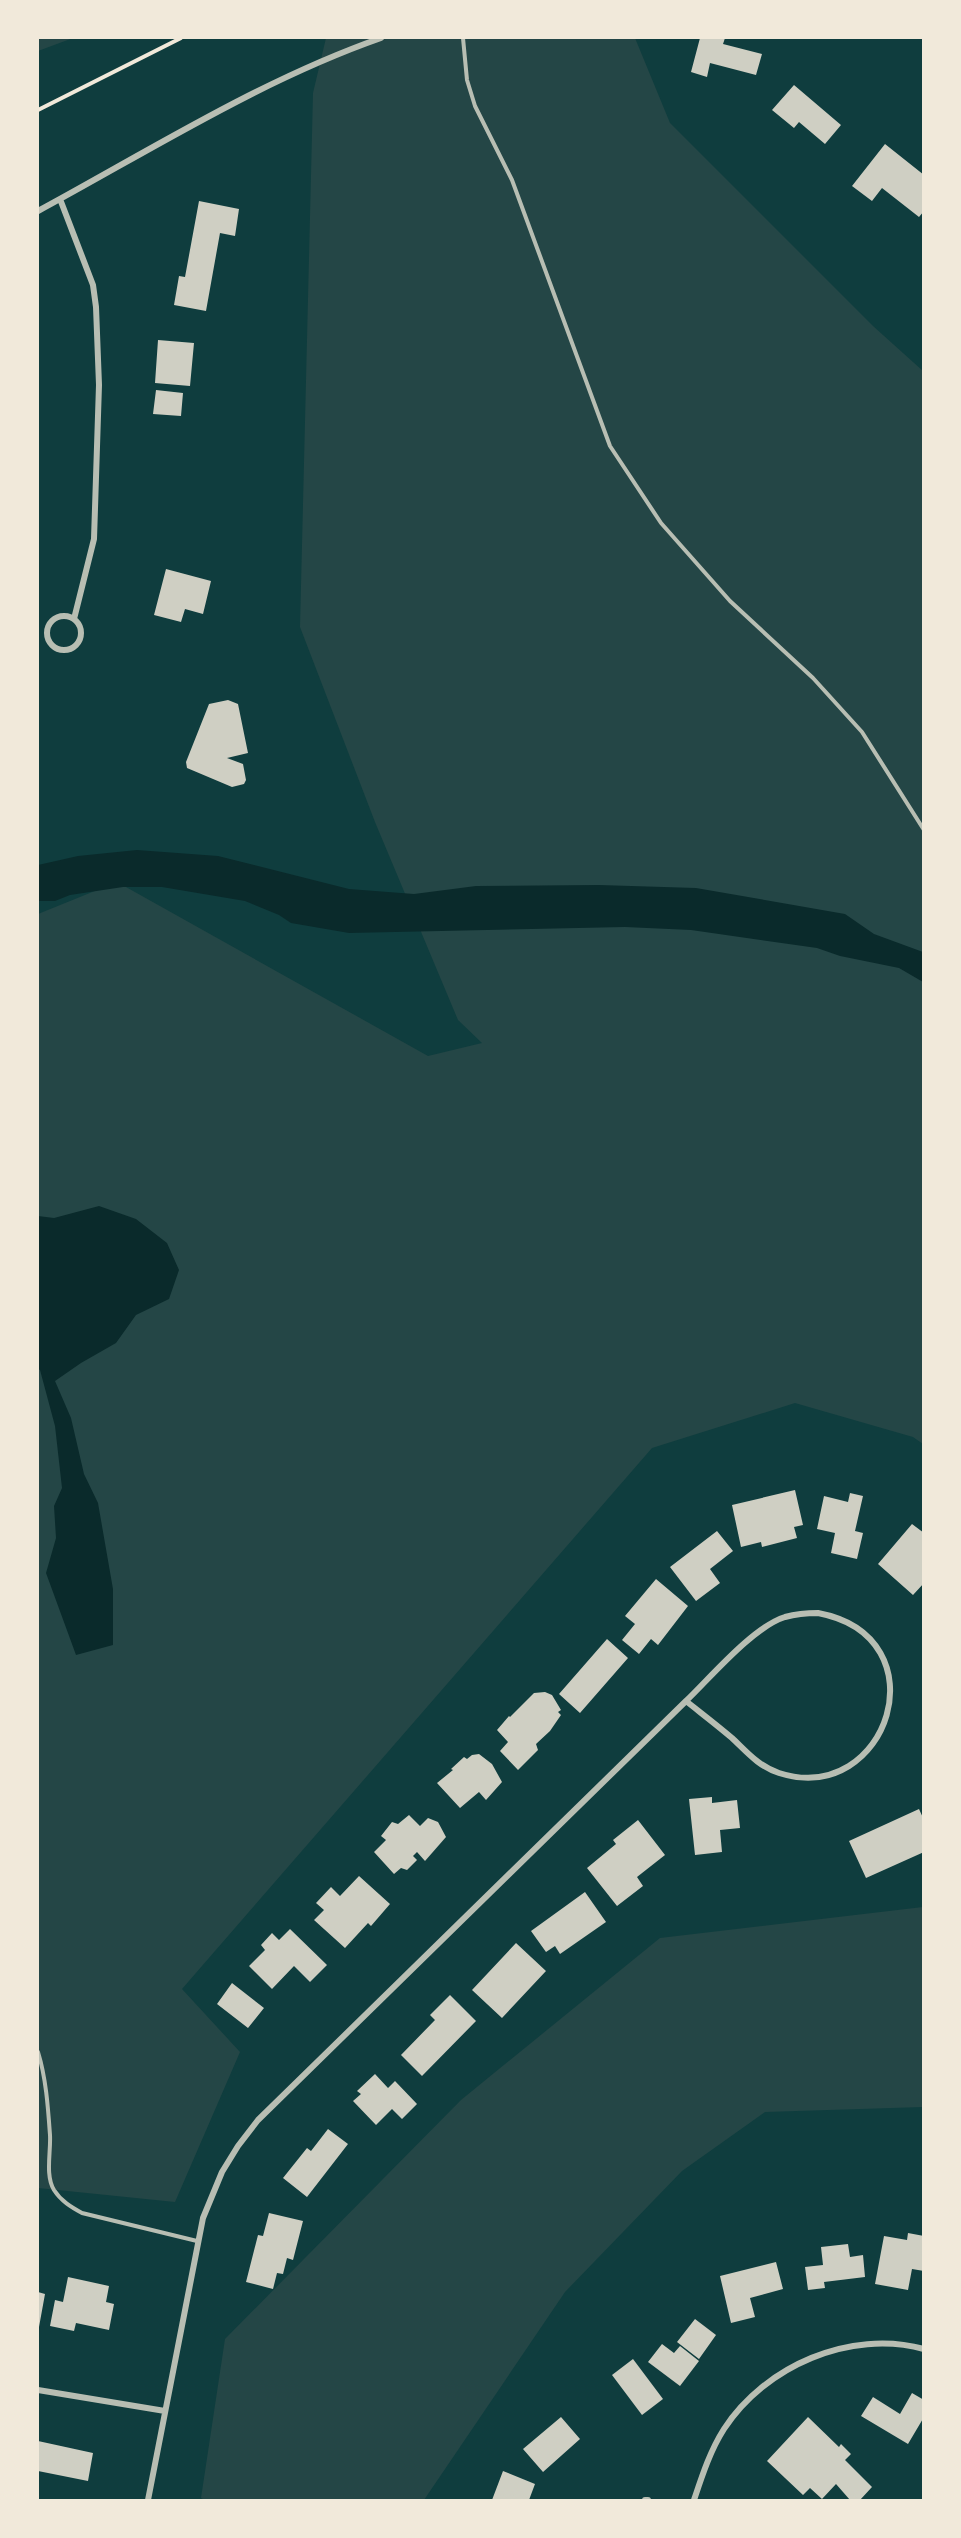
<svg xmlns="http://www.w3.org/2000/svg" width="961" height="2538" font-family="'PT Sans Narrow',sans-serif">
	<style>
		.green { fill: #244646 }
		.water { fill: #0a2a2b }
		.building { fill: #cfcfc3 }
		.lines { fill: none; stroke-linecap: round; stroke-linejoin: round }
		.path { stroke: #f1e9da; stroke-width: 4 }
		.service { stroke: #b8beb3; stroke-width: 4 }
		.minor { stroke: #b8beb3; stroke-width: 6 }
	</style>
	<rect width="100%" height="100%" fill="#0f3d3e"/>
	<path class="green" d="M38,38H73L38,51Z
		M326,38H635L670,123L873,326L923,371V1444L913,1437L795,1403L652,1448L182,1989L240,2052L175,2202L38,2188V914L117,882L428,1056L482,1043L458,1020L375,822L300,627L313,93Z
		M923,1907V2107L765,2112L682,2171L565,2292L424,2500H205L201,2498L225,2339L461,2100L660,1938Z"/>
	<path class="water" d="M137,850L218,856L349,889L414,894L476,886L599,885L696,888L845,914L874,934L923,952V982L899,968L840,956L817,948L691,930L625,927L349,933L291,923L279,915L245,901L162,887H123L70,895L55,901H38V865L78,856Z
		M99,1206L136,1219L167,1243L179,1270L169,1299L136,1315L116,1343L81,1363L55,1381L71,1418L84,1474L98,1503L113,1589V1645L76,1655L46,1573L56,1538L54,1506L62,1488L55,1426L40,1370L38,1369V1216L54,1218Z"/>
	<path class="building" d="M700,38H725L723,44L762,54L756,75L710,63L707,77L691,72Z
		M794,85L841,125L825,144L799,122L794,128L772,110Z
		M885,144L924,175V211L919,217L882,188L872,201L852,186Z
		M199,201L239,209L235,236L220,233L206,311L174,305L179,276L185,277Z
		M158,340L194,343L190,386L155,383Z
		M156,390L183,393L181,416L153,414Z
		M166,569L211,581L203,614L185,609L181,622L154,615Z
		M228,700L238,704L248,753L227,758L243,764L246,780L244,784L232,787L187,768L186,762L209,704Z
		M795,1490L803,1525L794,1527L797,1538L762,1547L761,1542L741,1547L732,1505Z
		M850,1493L863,1496L855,1531L863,1533L857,1559L831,1553L835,1533L817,1529L824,1496L848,1502Z
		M912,1524L924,1533V1583L913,1595L878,1564Z
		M717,1531L733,1551L710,1569L720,1583L696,1601L670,1567Z
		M656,1579L688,1606L658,1645L651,1639L639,1654L622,1640L635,1624L625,1616Z
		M607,1639L628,1658L580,1713L559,1694Z
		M545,1692L552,1695L561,1710L558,1712L561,1715L550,1731L536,1744L538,1750L518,1770L500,1751L508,1742L497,1730L509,1716L510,1717L534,1693Z
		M479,1754L492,1764L502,1782L486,1800L479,1792L460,1808L437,1783L453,1770L451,1769L464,1757L467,1759L472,1755Z
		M712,1797V1803L737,1800L740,1828L720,1830L722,1852L695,1855L689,1799Z
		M919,1809L924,1820V1852L866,1878L849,1841Z
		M409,1815L420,1826L428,1818L438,1822L446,1837L425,1861L417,1852L413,1856L417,1860L407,1870L401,1868L394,1874L374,1852L386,1840L381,1836L392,1822L398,1824Z
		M638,1820L665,1855L637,1877L643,1886L617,1906L587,1868L616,1844L613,1840Z
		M359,1876L390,1904L371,1926L368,1923L345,1948L314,1920L324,1910L316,1903L331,1887L340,1896Z
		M585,1892L606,1922L560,1954L555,1946L546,1952L531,1931Z
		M290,1929L327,1965L310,1982L294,1966L272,1989L249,1966L265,1950L261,1945L272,1933L279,1940Z
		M516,1943L546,1971L502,2018L472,1990Z
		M232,1983L264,2008L248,2028L217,2004Z
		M450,1995L476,2021L422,2076L401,2055L435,2020L430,2015Z
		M375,2074L388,2088L395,2081L417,2104L402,2119L392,2109L376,2125L353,2101L361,2094L357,2091Z
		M328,2129L348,2144L307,2197L283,2178L307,2148L311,2151Z
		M269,2213L303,2221L293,2260L287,2258L283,2274L277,2273L273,2289L246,2282L258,2235L263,2236Z
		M908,2233L924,2236V2271L912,2269L908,2290L875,2284L884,2236L907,2240Z
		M848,2244L850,2257L863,2255L865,2277L824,2282L825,2288L808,2290L805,2267L823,2265L821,2247Z
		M776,2262L783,2289L750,2298L755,2317L731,2323L720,2276Z
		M68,2277L109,2286L106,2302L114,2304L109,2330L76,2323L74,2331L50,2326L55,2300L63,2302Z
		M38,2292L45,2294L39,2327H38Z
		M695,2319L716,2335L699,2359L677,2342Z
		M662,2344L674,2353L680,2346L699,2361L680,2386L648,2362Z
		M633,2359L663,2399L642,2415L612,2375Z
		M912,2393L924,2400V2417L908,2444L861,2416L873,2397L900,2414Z
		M561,2417L580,2439L543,2472L523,2449Z
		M808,2417L839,2447L841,2444L851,2454L845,2460L872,2487L860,2500H850L836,2484L822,2499L810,2488L803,2495L767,2461Z
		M38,2441L93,2453L88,2481L38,2471Z
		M503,2471L535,2484L529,2500H492Z"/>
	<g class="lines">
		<path class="path" d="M38,110L181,38"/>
		<path class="service" d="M463,38L467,80L475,106L512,180L610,446L661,523L730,601L813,678L862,732L924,830
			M38,2052C46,2078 48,2107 50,2135C51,2152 45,2175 54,2190C61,2201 71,2207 82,2213L197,2241"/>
		<path class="minor" d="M60,199L93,285L96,307L99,385L94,539L74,619
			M38,211C149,151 261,80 381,38
			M47 633a17 17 0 1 1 34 0a17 17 0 1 1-34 0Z
			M818,1613C944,1637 888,1808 779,1773C758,1766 747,1752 732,1738C717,1725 701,1713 686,1701C711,1677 753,1627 785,1617C796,1614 807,1613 818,1613Z
			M38,2390L165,2411
			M148,2500L203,2218L222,2172L238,2146L258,2120L686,1701
			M645,2500H648
			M694,2500C702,2476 710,2451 724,2429C765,2366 850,2329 924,2349"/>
	</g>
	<rect width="961" height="2538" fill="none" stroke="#f1e9da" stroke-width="78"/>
</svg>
